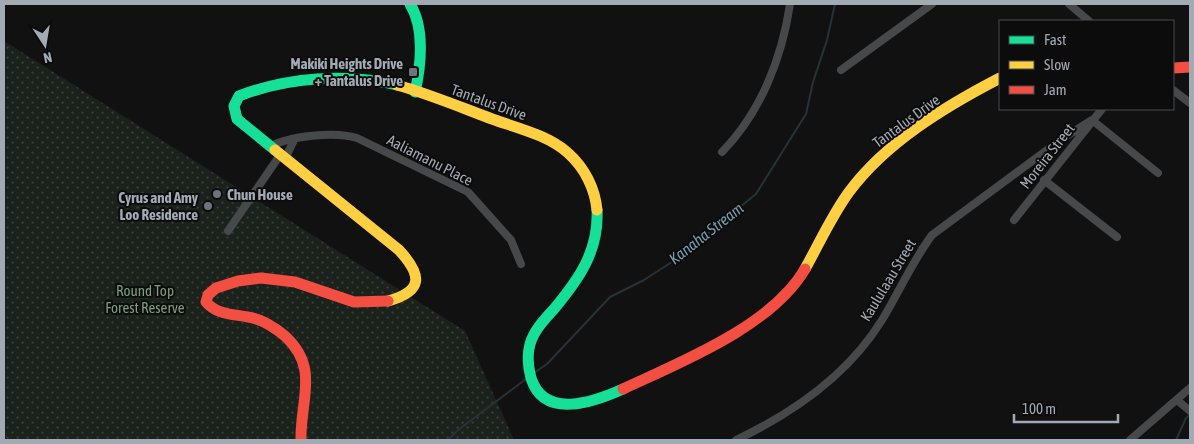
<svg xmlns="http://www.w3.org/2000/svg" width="1194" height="444" font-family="'Asap Condensed',sans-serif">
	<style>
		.park { fill: url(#park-dots) }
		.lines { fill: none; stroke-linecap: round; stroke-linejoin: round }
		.stream { stroke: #283236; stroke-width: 2 }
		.street { stroke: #46484a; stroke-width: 8 }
		.fast { stroke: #16e098; stroke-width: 11 }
		.slow { stroke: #ffcf43; stroke-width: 11 }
		.jam { stroke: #f24e42; stroke-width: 11 }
		.poi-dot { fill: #6f747b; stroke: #0c0c0d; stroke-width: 2 }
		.labels { text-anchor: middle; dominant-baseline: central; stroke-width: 4; stroke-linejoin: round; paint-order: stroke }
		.poi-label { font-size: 15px; font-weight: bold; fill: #a2aab3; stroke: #0c0c0d; text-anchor: end }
		.street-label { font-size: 15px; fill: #a2aab3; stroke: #0c0c0d }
		.park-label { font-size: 15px; fill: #7c9e79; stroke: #0c0c0d }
		.water-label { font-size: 16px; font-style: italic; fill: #799dae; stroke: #0c0c0d }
	</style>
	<defs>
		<pattern id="park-dots" width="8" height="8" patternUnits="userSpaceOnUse" patternTransform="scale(1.25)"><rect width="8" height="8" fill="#1b221c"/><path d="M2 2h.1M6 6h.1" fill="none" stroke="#393f3b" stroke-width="1.8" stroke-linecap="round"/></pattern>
	</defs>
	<rect width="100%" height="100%" fill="#111112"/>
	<path class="park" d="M4,41L465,331L514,440H4Z"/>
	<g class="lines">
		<path class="stream" d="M534,373L547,364L610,297L644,280L678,258L756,194L806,114L813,82L827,40L835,4
			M448,440L458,430L526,379
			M1176,440L1186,418L1190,415"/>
		<path class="street" d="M1069,4L1089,21
			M841,70L932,4
			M1173,90L1190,103
			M269,147C289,136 335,131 357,138L468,192L511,240L521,264
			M722,152C761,112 782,58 790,4
			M285,159L294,140
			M1044,180L1117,237
			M1014,220L1102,109
			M228,231L280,155
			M1177,400L1190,411
			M736,440C793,413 848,375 882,320C899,292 912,262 932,235L1062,139L1092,120L1158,173
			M1130,440L1190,388"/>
		<path class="fast" d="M410,4C425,28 421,66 415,92
			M275,150L237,119L234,106L239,96C288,77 346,73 397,85
			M597,210C599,251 579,279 554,309C545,319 534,330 530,344C527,355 528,367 531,378C544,420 594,402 623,389"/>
		<path class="slow" d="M397,85C429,94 460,107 492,119C517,128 548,135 568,153C585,168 595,189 597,210
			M275,150L399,250C422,275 424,291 388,301
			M805,269C819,244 832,215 849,192C886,142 946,106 1000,78"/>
		<path class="jam" d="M1173,68L1190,67
			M623,389C681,362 772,326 805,269
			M301,440C300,400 320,368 285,336C274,327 262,319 248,317C233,314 217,315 206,302L208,295L216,288L238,281L261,278L295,282L354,302L388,301"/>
	</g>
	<g class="poi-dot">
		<rect x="408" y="67" width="10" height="10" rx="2.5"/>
		<circle cx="217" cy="194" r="5"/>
		<circle cx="208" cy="206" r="5"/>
	</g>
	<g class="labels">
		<g class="poi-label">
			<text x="403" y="63">Makiki Heights Drive<tspan x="403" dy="17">+ Tantalus Drive</tspan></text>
			<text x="227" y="194" text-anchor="start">Chun House</text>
			<text x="198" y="197">Cyrus and Amy<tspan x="198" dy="17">Loo Residence</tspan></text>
		</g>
		<g class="street-label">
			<text transform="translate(489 102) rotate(20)">Tantalus Drive</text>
			<text transform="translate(906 121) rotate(-36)">Tantalus Drive</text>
			<text transform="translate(1047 156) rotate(-52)">Moreira Street</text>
			<text transform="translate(430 160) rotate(27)">Aaliamanu Place</text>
			<text transform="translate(888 280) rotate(-59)">Kaululaau Street</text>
		</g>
		<g class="park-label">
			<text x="145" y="290">Round Top<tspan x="145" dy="17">Forest Reserve</tspan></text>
		</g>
		<g class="water-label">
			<text transform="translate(706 233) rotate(-38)">Kanaha Stream</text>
		</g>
	</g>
	<rect width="1194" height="444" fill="none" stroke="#a2aab3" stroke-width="10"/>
	<rect x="999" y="20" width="175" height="90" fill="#0c0c0d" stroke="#484b4f"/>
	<rect x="1009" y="36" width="25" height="8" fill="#16e098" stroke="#484b4f"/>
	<text x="1044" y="45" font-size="15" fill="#a2aab3">Fast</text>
	<rect x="1009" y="61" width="25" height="8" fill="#ffcf43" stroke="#484b4f"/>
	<text x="1044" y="70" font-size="15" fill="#a2aab3">Slow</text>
	<rect x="1009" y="86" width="25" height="8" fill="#f24e42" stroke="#484b4f"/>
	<text x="1044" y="95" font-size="15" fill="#a2aab3">Jam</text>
	<g transform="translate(45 45) rotate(168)" stroke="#0c0c0d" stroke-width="4" paint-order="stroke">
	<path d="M0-4L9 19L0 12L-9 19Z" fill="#a2aab3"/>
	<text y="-8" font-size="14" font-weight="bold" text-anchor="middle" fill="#a2aab3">N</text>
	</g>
	<path d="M1014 414v8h104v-8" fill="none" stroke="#a2aab3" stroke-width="2.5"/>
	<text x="1022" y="414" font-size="15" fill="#a2aab3" stroke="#0c0c0d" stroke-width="4" paint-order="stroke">100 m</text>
</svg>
